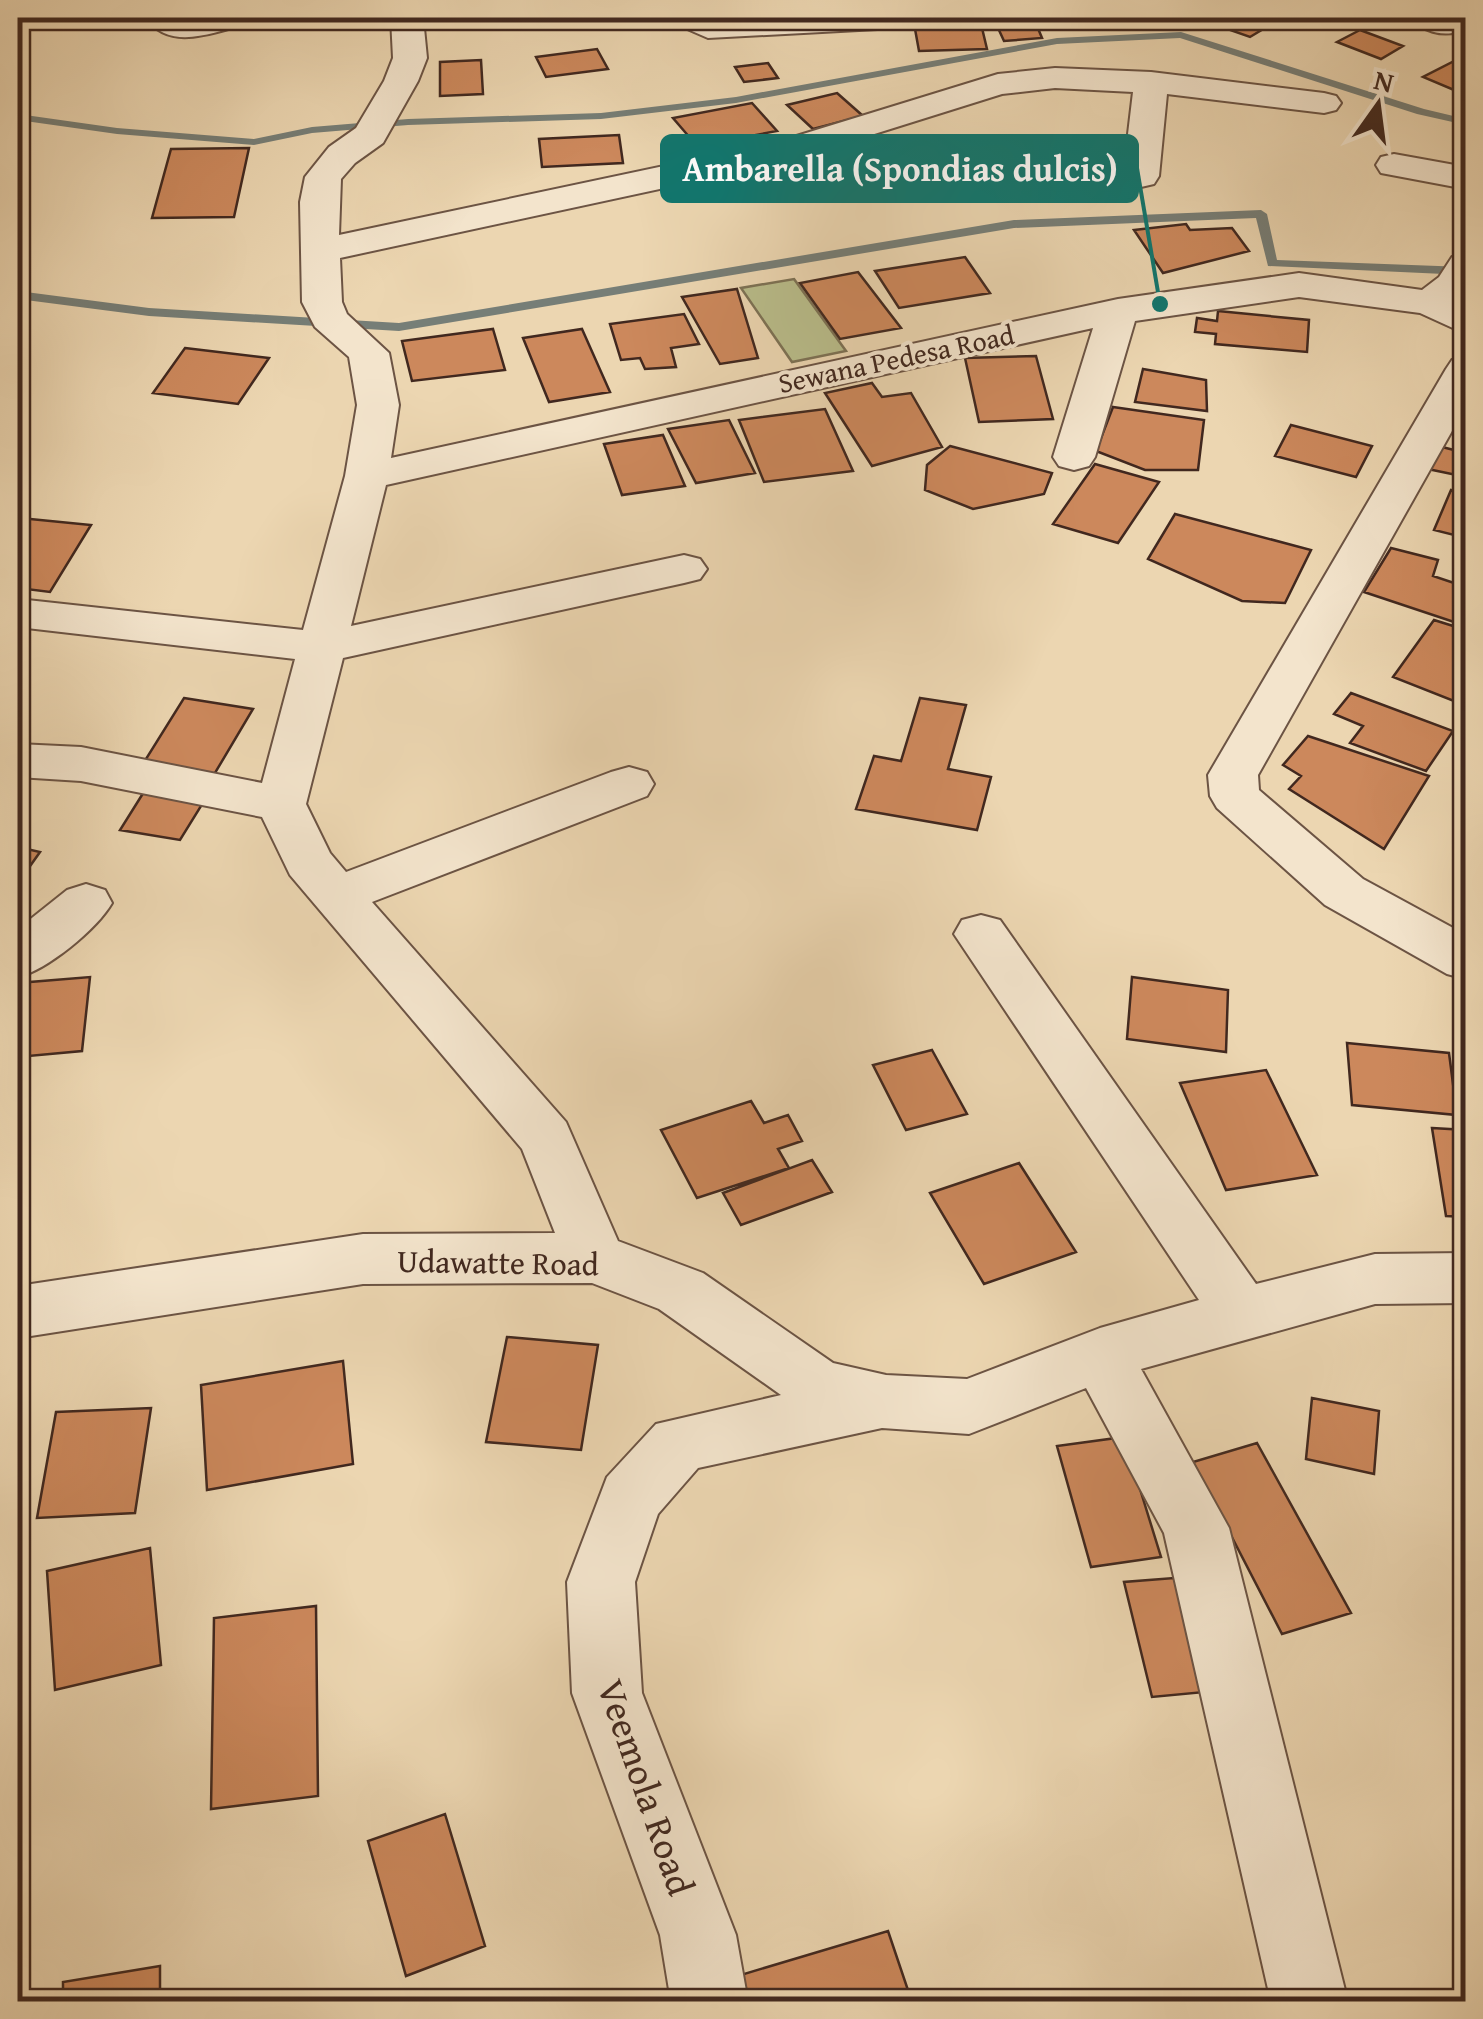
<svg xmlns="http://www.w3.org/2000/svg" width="1483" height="2019" font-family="'Gentium Book Plus',serif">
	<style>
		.green { fill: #b9bd8b; stroke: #7d7255; stroke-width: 2.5 }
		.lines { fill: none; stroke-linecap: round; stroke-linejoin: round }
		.stream { fill: #767e77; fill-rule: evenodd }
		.building { fill: #cc885c; stroke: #41281f; stroke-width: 2.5 }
		.minor-casing { stroke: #6c5444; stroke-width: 4 }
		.minor { fill: #f3e4cc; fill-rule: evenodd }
		.labels { text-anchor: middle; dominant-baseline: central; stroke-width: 8; stroke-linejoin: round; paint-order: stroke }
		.far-street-label { font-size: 28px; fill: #41281f; stroke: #f3e4cc }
		.street-label { font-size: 32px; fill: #41281f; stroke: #f3e4cc }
		.near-street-label { font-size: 38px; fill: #41281f; stroke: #f3e4cc }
		.leader { fill: none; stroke: #0f766e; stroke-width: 4 }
		.callout-dot { fill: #0f766e; stroke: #f3e4cc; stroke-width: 4 }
		.callout { fill: #0f766e; stroke: #0f766e; stroke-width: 4 }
		.callout-label { font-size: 35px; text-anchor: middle; font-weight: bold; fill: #fff }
	</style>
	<rect width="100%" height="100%" fill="#ecd6b1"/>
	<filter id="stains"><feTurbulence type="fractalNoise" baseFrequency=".002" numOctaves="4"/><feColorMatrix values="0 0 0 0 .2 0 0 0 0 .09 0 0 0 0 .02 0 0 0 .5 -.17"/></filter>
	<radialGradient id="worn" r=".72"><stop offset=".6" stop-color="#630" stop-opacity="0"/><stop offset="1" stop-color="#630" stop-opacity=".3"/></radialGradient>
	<path class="green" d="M794,279L846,351L792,362L741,288Z"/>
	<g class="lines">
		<path class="stream" d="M1181,32L1424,109L1466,119V125L1417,114L1180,38L1057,44L736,103L601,119L408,125L312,133L254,145L117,134L18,120V114L117,128L254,139L312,127L408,119L601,113L736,97L1057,38Z
			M1261,210L1267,214L1277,260L1465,267L1466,275L1268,266L1256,218L1014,228L399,331L149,316L18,299V291L149,308L399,323L1014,220Z"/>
	</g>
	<path class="building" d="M1036,18H1082L1062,28Z
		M1196,18H1262L1275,22L1250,37Z
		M1037,26L1042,38L1004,41L998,28Z
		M982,28L987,49L919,51L915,29Z
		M1360,30L1403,46L1381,59L1337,42Z
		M597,49L608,69L546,77L536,57Z
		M1466,55V95L1423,77Z
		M481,60L483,94L440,96V62Z
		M768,63L778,78L744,82L735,67Z
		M837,93L863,116L813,129L787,105Z
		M752,103L777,131L697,146L673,118Z
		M619,135L623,163L542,167L539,139Z
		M249,148L234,217L152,218L171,149Z
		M1186,224L1190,230L1232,228L1249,251L1163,273L1134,230Z
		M965,257L990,293L899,308L875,271Z
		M858,272L901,328L840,339L800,283Z
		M737,289L758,358L720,364L682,297Z
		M1218,311L1309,320L1307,352L1215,344L1216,334L1195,332L1197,318L1217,321Z
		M684,314L699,344L671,348L676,367L645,369L640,358L621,360L610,324Z
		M493,329L505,370L412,381L402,341Z
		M582,329L610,392L549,402L523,338Z
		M185,348L269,358L238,404L153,393Z
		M1036,356L1053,419L979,422L965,358Z
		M1143,369L1206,380L1207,411L1135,402Z
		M872,383L882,397L911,393L942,447L872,466L825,393Z
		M1113,407L1204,420L1198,470H1145L1096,451Z
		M825,409L853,471L764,482L739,420Z
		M729,420L755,473L696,483L668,429Z
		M1291,425L1372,446L1356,477L1275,456Z
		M663,435L685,486L622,495L604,444Z
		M1430,444L1466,453V477L1423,468Z
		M950,446L1052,473L1044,494L973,509L925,490L927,465Z
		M1095,464L1159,482L1118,543L1053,524Z
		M1451,490L1466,494V538L1434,530Z
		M1175,514L1311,550L1285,603L1242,601L1148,559Z
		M20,518L91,525L50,592L18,588Z
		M1391,548L1438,560L1433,576L1466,587V626L1364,592Z
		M1434,620L1466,630V694L1459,703L1393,677Z
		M1351,693L1453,731L1426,771L1350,743L1363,726L1334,714Z
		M184,698L253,709L212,778L141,767Z
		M920,698L966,705L948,769L991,777L977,830L856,809L874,756L901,761Z
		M1308,736L1429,776L1384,849L1289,789L1301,776L1283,765Z
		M147,787L206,798L180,840L120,830Z
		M18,847L40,852L18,883Z
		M90,977L82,1051L18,1057V983Z
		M1132,977L1228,990L1226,1052L1127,1039Z
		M1347,1043L1449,1053L1457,1115L1352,1105Z
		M932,1050L967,1114L906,1130L873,1065Z
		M1266,1070L1317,1175L1226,1190L1180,1083Z
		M751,1101L764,1123L788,1115L802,1141L778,1149L789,1168L697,1198L661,1130Z
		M1432,1128L1466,1130V1217L1446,1216Z
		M812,1160L832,1192L741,1225L723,1193Z
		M1019,1163L1076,1252L984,1284L930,1193Z
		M507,1337L598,1345L581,1450L486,1442Z
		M343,1361L353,1464L207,1490L201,1385Z
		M1312,1398L1379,1411L1374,1474L1306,1459Z
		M151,1408L135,1513L37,1518L56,1412Z
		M1124,1437L1161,1557L1091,1567L1057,1446Z
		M1257,1443L1351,1613L1282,1634L1193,1462Z
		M150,1548L161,1665L55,1690L47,1571Z
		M1174,1578L1205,1692L1152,1697L1124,1582Z
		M316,1606L318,1796L211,1809L214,1618Z
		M445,1814L485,1946L406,1976L368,1841Z
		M888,1931L912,2002H741L734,1977Z
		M160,1966V2002H63V1982Z"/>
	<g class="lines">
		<defs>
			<path id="minor" d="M146,18H248L243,25C211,33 170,51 146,18Z
				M391,18H423L427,58L418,81L383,143L355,163L341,179L339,235L777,142L998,74L1055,68L1151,72L1324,93L1336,96L1341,103L1336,110L1324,113L1167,94L1159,176L1154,184L1141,187L1128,184L1123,176L1133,92L1055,88L1002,94L785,162L340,258L342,302L347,314L389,353L399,405L391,458L1118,299L1299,273L1422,290L1439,277L1452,257L1466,254V294L1457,301L1466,306V334L1420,313L1299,297L1135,321L1095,457L1089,466L1074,470L1059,466L1053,457L1093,328L386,485L351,626L684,555L700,559L707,569L700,579L684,583L343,658L306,804L330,853L346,872L611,772L629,767L647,772L654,784L647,796L372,902L566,1122L618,1241L703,1273L833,1363L886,1375L967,1379L1100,1328L1199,1300L954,934L962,920L981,915L1000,920L1256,1284L1375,1254L1466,1253V1303L1375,1304L1141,1369L1229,1528L1348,2002H1271L1164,1533L1086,1388L969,1434L882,1428L698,1468L658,1514L635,1582L642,1693L736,1935L748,2002H671L660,1935L572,1693L567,1582L607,1477L656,1424L781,1395L659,1309L592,1283L363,1284L18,1338V1286L363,1234L555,1233L522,1149L290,875L262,817L81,781L18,777V744L81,747L262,783L295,659L18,627V599L303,630L345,476L357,405L349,357L315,327L302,302L300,202L305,177L329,147L356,128L384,81L393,58Z
				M673,18H913L908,25L896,28L708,38L678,25Z
				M1412,18H1457L1463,25L1458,32C1442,36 1422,32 1412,18Z
				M1394,154L1466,167V189L1381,173L1376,165L1381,157Z
				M1466,357V406L1258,775L1259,790L1363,879L1466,935V979L1447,974L1325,905L1217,808L1210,796L1208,775L1446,369L1452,360Z
				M86,884L105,890L112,903C97,929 47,970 18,977V929L67,890Z"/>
		</defs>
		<use href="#minor" class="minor-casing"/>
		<use href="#minor" class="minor"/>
	</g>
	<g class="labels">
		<g class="far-street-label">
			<text transform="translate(896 358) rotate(-12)">Sewana Pedesa Road</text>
		</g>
		<g class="street-label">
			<text transform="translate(498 1262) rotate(1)">Udawatte Road</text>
		</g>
		<g class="near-street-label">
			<text transform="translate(647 1787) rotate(71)">Veemola Road</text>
		</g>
	</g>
	<path class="leader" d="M1160 304L1137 168"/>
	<circle class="callout-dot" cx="1160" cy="304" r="10"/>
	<rect class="callout" x="662" y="136" width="475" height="65" rx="10"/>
	<g class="callout-label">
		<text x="900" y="181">Ambarella (Spondias dulcis)</text>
	</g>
	<rect width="1483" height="2019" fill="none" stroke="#ecd6b1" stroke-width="60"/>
	<rect x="20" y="20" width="1443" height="1979" fill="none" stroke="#41281f" stroke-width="5"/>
	<rect x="30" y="30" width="1423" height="1959" fill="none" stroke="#41281f" stroke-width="2.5"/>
	<g transform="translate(1378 105) rotate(14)" stroke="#f3e4cc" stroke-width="8" paint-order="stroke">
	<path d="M0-8L18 38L0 25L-18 38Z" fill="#41281f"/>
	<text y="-15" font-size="28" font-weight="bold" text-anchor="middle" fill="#41281f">N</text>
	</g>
	<rect width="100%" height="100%" filter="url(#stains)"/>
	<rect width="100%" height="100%" fill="url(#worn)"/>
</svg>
